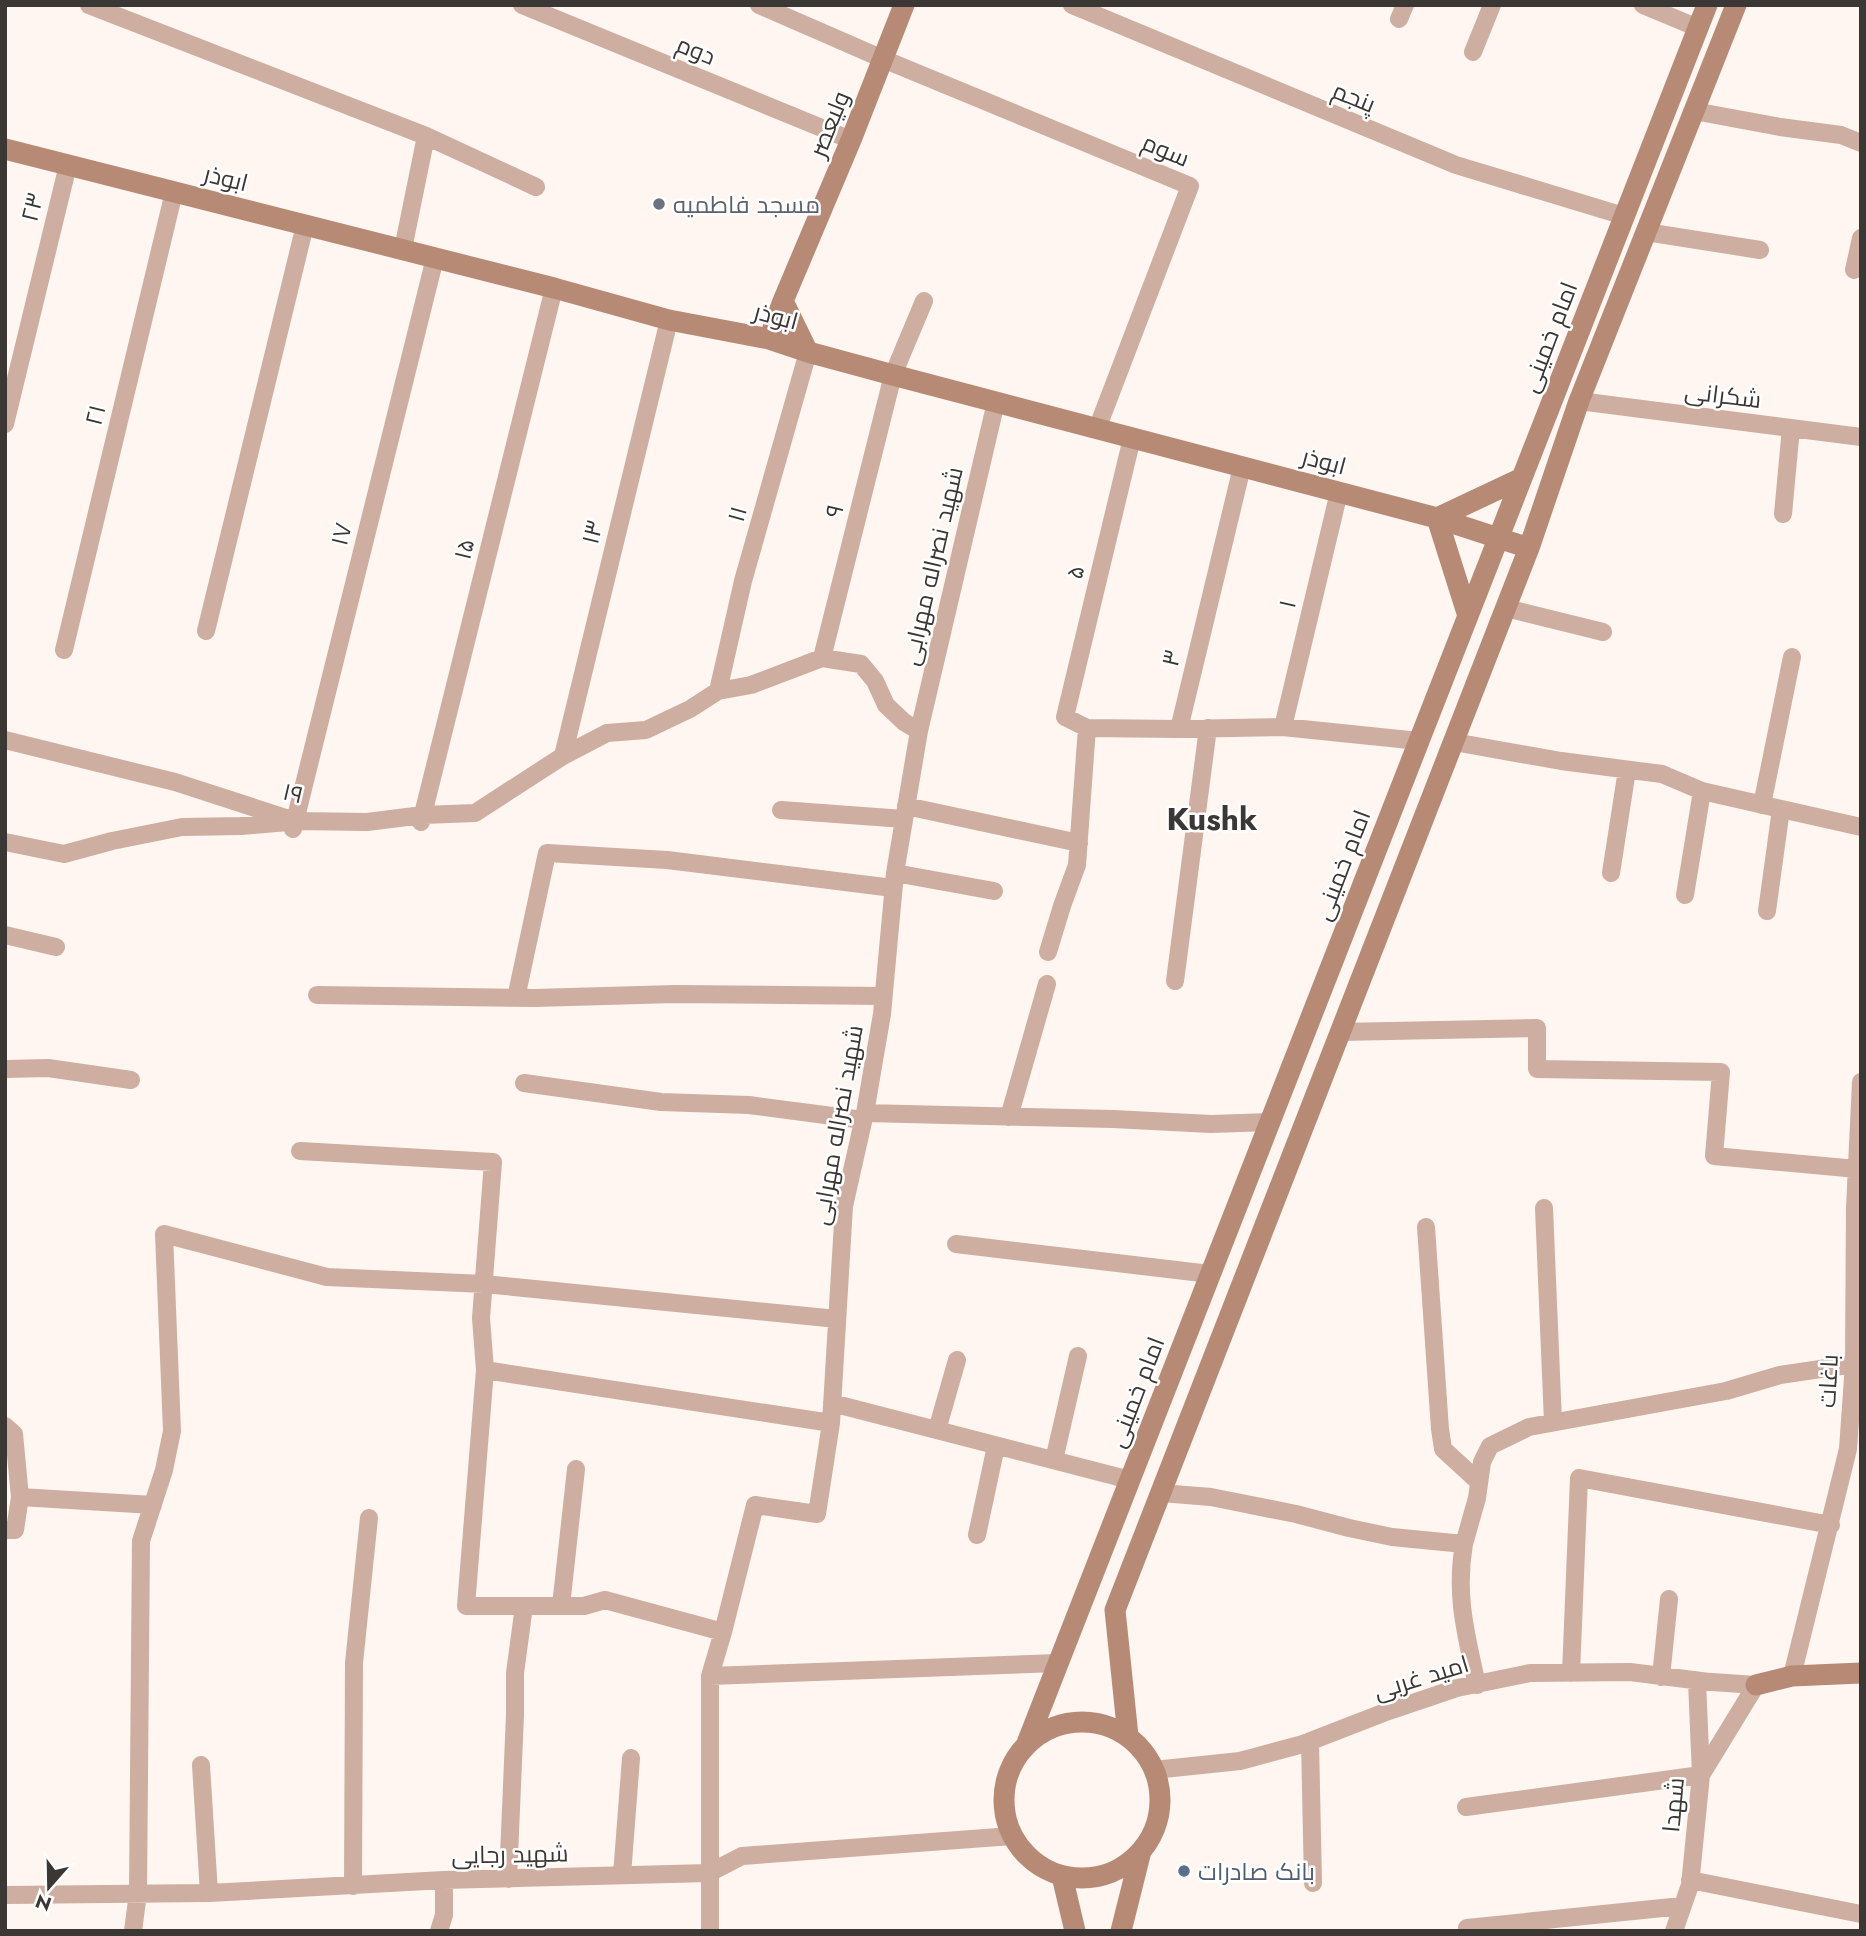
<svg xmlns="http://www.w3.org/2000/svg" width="1866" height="1936" font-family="Jost,Cairo,sans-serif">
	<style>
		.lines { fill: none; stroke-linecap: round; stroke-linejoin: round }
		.street { stroke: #cdaea0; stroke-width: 18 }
		.secondary { stroke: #b78a76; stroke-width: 21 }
		.worship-dot { fill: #6b7280; stroke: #fff; stroke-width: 2.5 }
		.service-dot { fill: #5c6f8a; stroke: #fff; stroke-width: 2.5 }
		.labels { text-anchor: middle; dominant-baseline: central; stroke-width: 5; stroke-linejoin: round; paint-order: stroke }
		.street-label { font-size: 24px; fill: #3a3735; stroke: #fff }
		.worship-label { font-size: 24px; fill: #5b616d; stroke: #fff; text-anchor: start }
		.service-label { font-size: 24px; fill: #4e5e75; stroke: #fff; text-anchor: start }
		.district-label { font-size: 32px; font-weight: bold; fill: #3a3735; stroke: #fff }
	</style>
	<rect width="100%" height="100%" fill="#fff5f1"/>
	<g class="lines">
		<path class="street" d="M89,5L426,136L536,187
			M522,5L851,140
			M759,5L883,59L1190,186L1097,429
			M1072,5L1456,165L1624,216
			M1643,5L1698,28
			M1399,19L1405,5
			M1473,52L1492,5
			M1694,111L1780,127L1841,135L1861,143
			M1646,232L1760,250
			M403,249L426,136
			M1854,270L1861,238
			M1579,401L1861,437
			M5,424L68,165
			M1783,514L1791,428
			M1506,608L1603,632
			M206,631L305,225
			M64,650L174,192
			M822,658L893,375L924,301
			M718,691L743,581L808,352
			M1283,727L1339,492
			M1087,728L1065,717L1132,438
			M1179,729L1283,727L1419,741
			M5,740L175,782L295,821L367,822L423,815L475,813L563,756L607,733L646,730L690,709L718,691L751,685L822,658L861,664L875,681L886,705L904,722L919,731
			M1454,742L1561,761L1662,774L1702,791L1861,827
			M563,756L669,320
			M1762,805L1792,657
			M906,806L1079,843
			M781,810L904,819
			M421,822L554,288
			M293,829L435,258
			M5,842L64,854L112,841L182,827L241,826L288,822
			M895,873L994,891
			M1611,873L1627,770
			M1685,895L1702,791
			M1767,911L1781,809
			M5,935L56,947
			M1048,952L1062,906L1077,865L1087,728L1179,729L1242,467
			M1175,981L1208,728
			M317,995L535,998L675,994L883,996
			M516,998L547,853L667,860L893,888
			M1340,1032L1537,1028V1069L1721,1072L1714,1156L1857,1169
			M5,1069L48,1068L131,1080
			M524,1083L661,1102L749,1105L863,1120
			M865,1113L1113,1119L1211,1124L1270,1122
			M1009,1117L1047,984
			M300,1151L493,1162L481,1318L485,1370L466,1606H584L605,1600L723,1632
			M1544,1208L1553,1422
			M1426,1227L1440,1429L1443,1449L1479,1482
			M956,1244L1210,1274
			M485,1370L831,1423
			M832,1403L1130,1480
			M5,1426L14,1434L20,1497L153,1505
			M937,1430L957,1360
			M1054,1460L1078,1356
			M1161,1493L1211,1497L1296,1514L1349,1528L1392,1537L1464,1544C1455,1595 1466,1634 1477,1685
			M5,1530H15L20,1497
			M977,1535L996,1446
			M1464,1544L1477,1498L1482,1462L1490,1446L1529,1427L1726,1391L1780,1375L1854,1364
			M561,1606L576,1469
			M1571,1673L1579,1478L1831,1525
			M710,1676L1058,1663
			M1792,1676L1848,1449L1854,1364L1855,1208L1861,1082
			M1661,1677L1669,1599
			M1310,1741L1313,1883
			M201,1765L209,1893
			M1154,1770L1240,1761L1303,1744L1383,1713L1457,1688L1530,1673L1630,1672L1709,1682
			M1466,1807L1701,1775
			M622,1875L631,1758
			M508,1879L515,1715V1673L524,1606
			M1690,1880L1861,1914
			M353,1886L354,1663L369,1518
			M5,1895L209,1893L444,1880L709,1873L742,1856L1012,1836
			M1467,1928L1682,1906
			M133,1931L138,1893L141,1541L164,1470L172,1431L164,1234L327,1277L484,1284L837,1319
			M439,1931L444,1915V1880
			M710,1931V1676L723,1632L755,1505L817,1514L831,1423L844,1206L865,1113L882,1014L895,873L919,731L996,402
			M1674,1931L1690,1885L1701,1775L1697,1681L1756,1685L1701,1775"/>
		<path class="secondary" d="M5,149L554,288L669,320L769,339L808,352L893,375L1437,518L1529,548
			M783,301L808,352
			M769,339L783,301L851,140L904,5
			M1468,616L1437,518L1522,478
			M1756,1685L1792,1676L1861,1673
			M1004 1800a78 78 0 1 1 156 0a78 78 0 1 1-156 0Z
			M1128,1736L1115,1610L1529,548L1579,401L1736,5
			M1027,1743L1707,5
			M1062,1876L1075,1931
			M1121,1931L1141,1851"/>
	</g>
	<circle class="worship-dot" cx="659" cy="204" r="7"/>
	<circle class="service-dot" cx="1184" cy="1871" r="7"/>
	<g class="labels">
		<g class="street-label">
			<text transform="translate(696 50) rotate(22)">دوم</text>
			<text transform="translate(1354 97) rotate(22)">پنجم</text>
			<text transform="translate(829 124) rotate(-68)">ولیعصر</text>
			<text transform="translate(1166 150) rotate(23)">سوم</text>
			<text transform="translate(226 178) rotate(14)">ابوذر</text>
			<text transform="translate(32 207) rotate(-76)">۲۳</text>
			<text transform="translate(776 316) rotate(15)">ابوذر</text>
			<text transform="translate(1549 337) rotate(-69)">امام خمینی</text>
			<text transform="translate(1723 395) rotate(7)">شکرانی</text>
			<text transform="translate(95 415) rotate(-76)">۲۱</text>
			<text transform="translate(1324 461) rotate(15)">ابوذر</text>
			<text transform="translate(834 511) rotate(-76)">۹</text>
			<text transform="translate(737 514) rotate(-74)">۱۱</text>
			<text transform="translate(592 532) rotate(-76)">۱۳</text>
			<text transform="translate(341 534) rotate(-76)">۱۷</text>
			<text transform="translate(464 549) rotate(-76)">۱۵</text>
			<text transform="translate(932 566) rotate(-77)">شهید نصراله مهرابی</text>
			<text transform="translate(1075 572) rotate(-77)">۵</text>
			<text transform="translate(1287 604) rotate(-77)">۱</text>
			<text transform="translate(1171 658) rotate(-77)">۳</text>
			<text transform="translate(293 793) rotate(13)">۱۹</text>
			<text transform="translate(1342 865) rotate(-69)">امام خمینی</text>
			<text transform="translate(837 1125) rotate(-80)">شهید نصراله مهرابی</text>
			<text transform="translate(1828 1381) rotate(-87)">باغات</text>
			<text transform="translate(1136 1392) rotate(-69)">امام خمینی</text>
			<text transform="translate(1421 1677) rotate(-17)">امید غربی</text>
			<text transform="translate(1673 1805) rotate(-85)">شهدا</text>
			<text transform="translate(510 1854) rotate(-1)">شهید رجایی</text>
		</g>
		<g class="worship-label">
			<text x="673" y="204">مسجد فاطمیه</text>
		</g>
		<g class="service-label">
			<text x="1198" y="1871">بانک صادرات</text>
		</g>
		<g class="district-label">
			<text x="1212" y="819">Kushk</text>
		</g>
	</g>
	<rect width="1866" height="1936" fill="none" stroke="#3a3735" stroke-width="14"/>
	<g transform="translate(49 1887) rotate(200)" stroke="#ffffff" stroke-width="5" paint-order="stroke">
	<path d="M0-5L12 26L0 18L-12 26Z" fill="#3a3735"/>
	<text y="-10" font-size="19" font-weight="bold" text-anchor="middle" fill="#3a3735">N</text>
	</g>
</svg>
